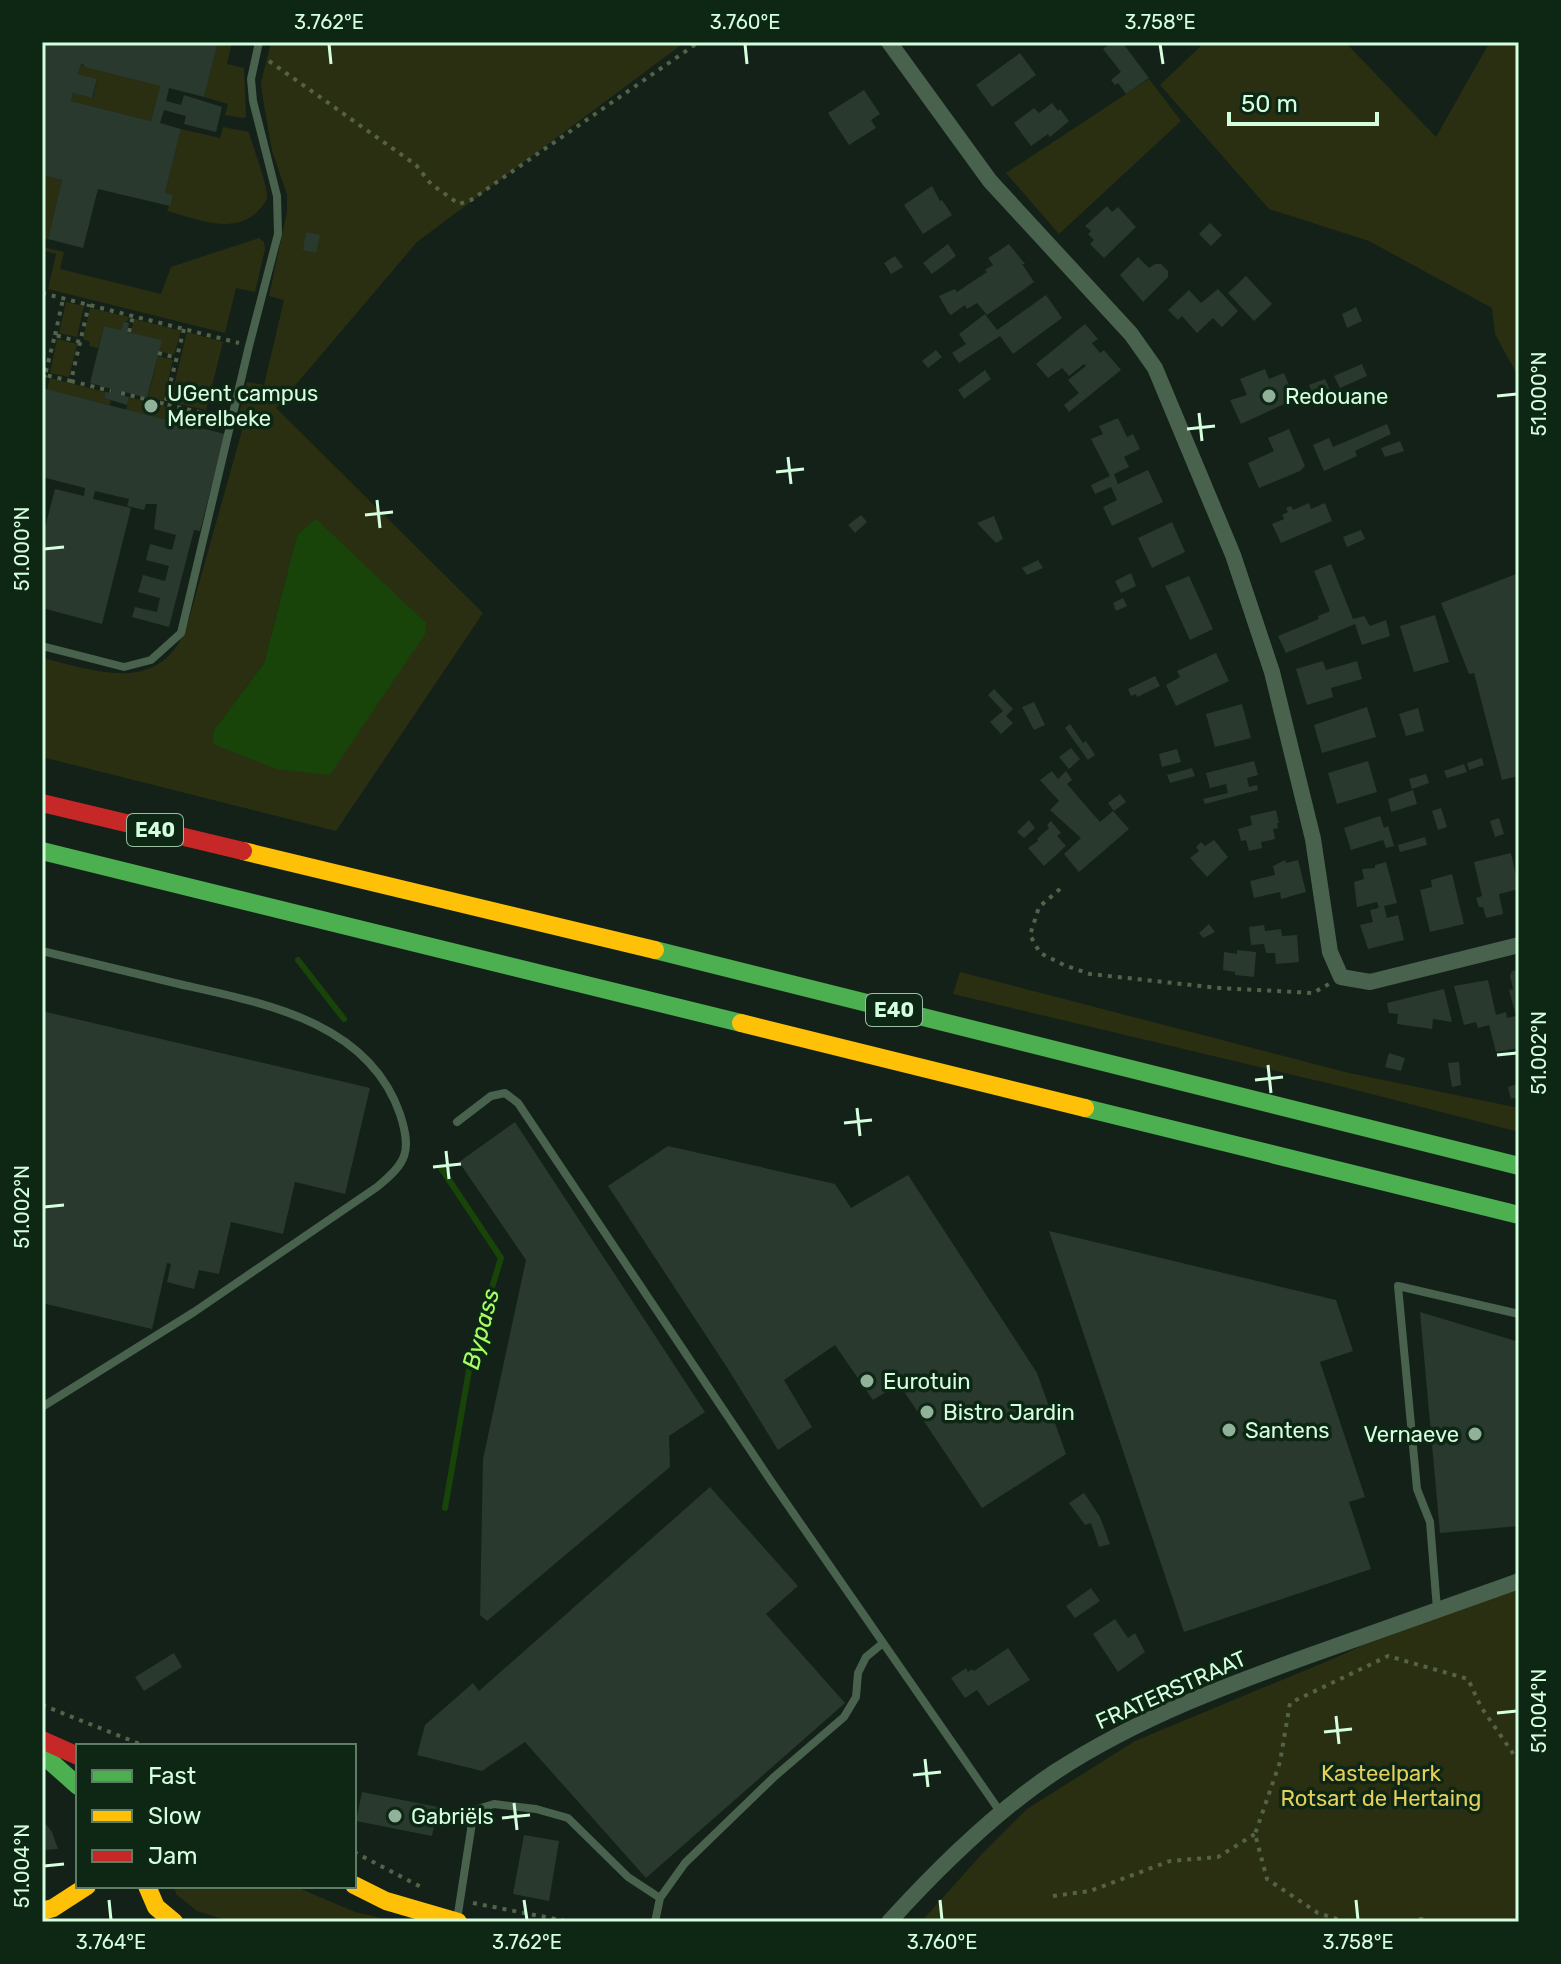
<svg xmlns="http://www.w3.org/2000/svg" width="1561" height="1964" font-family="Rubik,sans-serif">
	<style>
		.green { fill: #2b2f12; fill-rule: evenodd }
		.water { fill: #184309 }
		.lines { fill: none; stroke-linecap: round; stroke-linejoin: round }
		.stream { stroke: #184309; stroke-width: 6 }
		.building { fill: #29392d; fill-rule: evenodd }
		.path { stroke: #536248; stroke-width: 4; stroke-dasharray: 4 6; stroke-linecap: butt }
		.lane { stroke: #49624d; stroke-width: 8 }
		.street { stroke: #49624d; stroke-width: 16 }
		.fast { stroke: #4caf50; stroke-width: 18 }
		.slow { stroke: #ffc107; stroke-width: 18 }
		.jam { stroke: #c62828; stroke-width: 18 }
		.ticks { fill: none; stroke: #d4ffde; stroke-width: 3 }
		.poi-dot { fill: #91b199; stroke: #0e2715; stroke-width: 3 }
		.labels { text-anchor: middle; dominant-baseline: central; stroke-width: 7; stroke-linejoin: round; paint-order: stroke }
		.shield { fill: #0e2715; stroke: #99bea2; stroke-width: 2 }
		.shield-label { font-size: 20px; font-weight: bold; fill: #d4ffde }
		.poi-label { font-size: 22px; fill: #d4ffde; stroke: #0e2715; text-anchor: start }
		.street-label { font-size: 22px; fill: #d4ffde; stroke: #0e2715 }
		.park-label { font-size: 22px; fill: #e4d05b; stroke: #0e2715 }
		.water-label { font-size: 24px; font-style: italic; fill: #a6ff62; stroke: #0e2715 }
		.neatline { fill: none; stroke: #d4ffde; stroke-width: 3 }
		.ticks-label { font-size: 20px; text-anchor: middle; fill: #d4ffde }
	</style>
	<rect width="100%" height="100%" fill="#142118"/>
	<path class="green" d="M218,42H232L227,64L244,68L246,117L243,118L225,115L228,104L204,97Z
		M271,42H685L417,242L276,408L483,613L336,831L42,757V658C98,671 160,696 187,626L245,420L238,418L247,382L264,385L284,300L269,296L287,212V194L272,151L263,99L261,83ZM297,535L276,769L214,730L264,663Z
		M1205,42H1345L1436,137L1487,47L1492,42H1519V378L1495,334L1492,308L1369,241L1269,209L1160,85Z
		M81,64L84,67L160,86L151,121L71,101L73,93L93,98L97,80L78,74Z
		M1149,79L1181,121L1059,234L1006,173Z
		M223,127L249,132C252,145 269,189 267,198C265,204 260,209 256,213C232,235 194,218 167,211L173,196L165,193L181,129L220,138Z
		M42,175L62,180L48,239L45,240Z
		M259,238L264,242L265,249L255,292L236,288L225,333L48,289L56,254L42,250L43,247L64,252L60,269L161,294L171,267Z
		M66,302L84,306L77,337L59,333Z
		M90,308L129,317L128,321H124L121,330L104,326L98,348L89,346L90,342L83,339Z
		M134,319L181,331L174,355L159,351L161,340L131,333Z
		M187,332L223,342L206,410L170,402Z
		M57,339L77,344L69,377L50,373Z
		M158,356L173,360L163,401L148,397Z
		M50,378L105,392L104,398L111,400L110,405L47,390Z
		M129,397L175,409L171,421L126,410Z
		M960,972L1349,1073L1519,1108V1132L1348,1088L953,994Z
		M1519,1589V1922H921L981,1855L1027,1809L1135,1741L1342,1655L1371,1641Z
		M174,1886H294L355,1912L399,1922H232L197,1911L176,1894Z"/>
	<path class="water" d="M316,519L426,623L425,634L330,775L276,769L213,744L214,730L264,663L297,535Z"/>
	<g class="lines">
		<path class="stream" d="M298,960L344,1019
			M441,1168L501,1258L472,1353L445,1508"/>
	</g>
	<path class="building" d="M42,42H218L204,97L169,88L166,101L181,105L184,95L222,107L216,132L184,124L186,116L164,110L160,123L181,129L165,193L173,195L170,206L98,189L83,248L48,239L62,180L42,175ZM81,64L84,65V67L160,86L151,121L71,101L73,93L92,98L97,79L78,74Z
		M1112,42H1122L1149,78L1126,94L1118,83L1115,85L1111,80L1121,72L1103,49Z
		M1020,53L1036,75L992,107L976,85Z
		M864,90L880,114L871,120L876,128L849,145L828,113Z
		M1052,103L1058,111L1060,109L1069,121L1050,137L1048,134L1031,146L1014,123L1034,108L1039,113Z
		M932,186L940,201L942,200L952,215L923,234L904,205Z
		M1107,206L1112,212L1118,207L1136,227L1104,258L1090,244L1094,240L1088,234L1091,231L1085,226Z
		M1210,223L1222,235L1211,246L1199,234Z
		M306,232L320,235L316,253L303,250Z
		M948,244L956,256L932,274L923,263Z
		M1009,244L1025,264H1022L1034,282L987,315L977,303L967,309L965,305L951,315L948,312L939,296L955,289L957,292L987,272L985,270L993,265L988,258Z
		M895,256L903,267L891,274L884,263Z
		M1138,257L1149,268L1155,264H1161L1168,271V277L1143,302L1120,275Z
		M1246,276L1272,304L1254,321L1228,293Z
		M1218,289L1238,311L1222,327L1213,318L1197,333L1182,316L1178,320L1168,310L1189,290L1201,303Z
		M1046,295L1062,318L1013,354L1000,336L959,363L952,353L966,344L959,334L985,314L997,330Z
		M1356,307L1362,321L1347,328L1342,314Z
		M124,321L129,323L127,332L162,340L147,398L121,391L120,395L129,397L127,405L104,398L105,392L111,393L112,389L90,383L104,326L121,330Z
		M1085,324L1098,339L1092,343L1100,353L1104,350L1121,370L1069,412L1064,405L1079,393L1068,380L1086,366L1084,364L1069,376L1062,368L1048,378L1036,364Z
		M936,350L942,357L928,368L922,361Z
		M1362,364L1367,376L1340,388L1334,376Z
		M1265,369L1269,379L1284,373L1295,399L1241,424L1230,400L1247,395L1240,379Z
		M985,370L991,379L964,399L958,390Z
		M1325,379L1332,394L1316,401L1309,385Z
		M42,388L171,421L170,424L176,425L177,422L225,434L200,531L194,530L169,627L132,617L135,607L157,612L160,598L138,592L143,575L165,581L169,566L146,560L150,544L172,550L176,535L154,529L157,504H146L144,510L127,506L129,499L95,491L93,499L131,508L102,624L42,608V539L55,489L84,496L85,488L42,477Z
		M1118,418L1127,437L1133,434L1140,449L1124,457L1129,467L1114,474L1118,484L1148,470L1163,502L1112,526L1103,507L1117,500L1111,487L1095,494L1091,485L1110,476L1091,439L1103,434L1099,426Z
		M1387,424L1391,434L1355,451L1357,456L1324,471L1313,445L1329,438L1333,447Z
		M1289,429L1305,466L1300,471L1259,488L1248,463L1274,451L1268,438Z
		M1400,441L1404,451L1385,457L1381,448Z
		M1309,503L1311,509L1325,503L1332,521L1281,543L1272,524L1284,519L1282,515L1288,512L1286,508L1291,506L1293,510Z
		M861,515L867,522L855,533L848,525Z
		M994,516L1003,539L996,543L977,523Z
		M1172,522L1185,552L1152,568L1138,538Z
		M1361,530L1365,539L1347,547L1343,537Z
		M1038,560L1043,568L1027,575L1022,568Z
		M1331,564L1353,619L1364,616L1370,626L1386,620L1390,636L1362,645L1355,624L1286,653L1278,636L1319,619L1318,616L1330,611L1314,571Z
		M1131,573L1136,586L1121,593L1115,581Z
		M1519,573V776L1502,780L1474,673L1469,674L1441,603Z
		M1189,576L1213,629L1190,640L1165,586Z
		M1123,598L1127,606L1116,611L1113,603Z
		M1435,615L1449,662L1414,672L1400,626Z
		M1216,653L1229,681L1176,706L1166,685L1180,677L1177,671Z
		M1323,661L1326,670L1357,661L1362,679L1331,688L1333,697L1307,705L1296,669Z
		M1155,676L1160,686L1137,697L1136,694L1131,696L1128,689Z
		M994,689L1013,709L1006,716L1013,723L1001,734L990,722L1003,711L988,695Z
		M1034,702L1045,725L1034,730L1022,707Z
		M1242,704L1251,738L1215,747L1206,714Z
		M1367,707L1376,737L1322,753L1314,725Z
		M1418,708L1424,731L1406,736L1399,714Z
		M1070,724L1083,743L1086,741L1095,755L1088,760L1065,728Z
		M1071,748L1080,759L1069,769L1059,757Z
		M1177,749L1181,762L1162,767L1159,754Z
		M1482,758L1484,765L1469,770L1467,763Z
		M1254,761L1258,775L1247,778L1249,787L1257,785L1258,790L1205,804L1203,799L1228,793L1226,784L1210,788L1206,773Z
		M1368,761L1377,792L1337,804L1328,773Z
		M1464,764L1467,772L1447,778L1444,771Z
		M1192,768L1195,776L1170,783L1167,775Z
		M1052,771L1058,779L1066,771L1072,780L1067,784L1100,822L1113,811L1129,829L1079,872L1064,854L1081,838L1050,810L1059,801L1040,780Z
		M1426,774L1429,783L1412,789L1409,779Z
		M1413,790L1417,804L1391,812L1388,799Z
		M1120,794L1126,802L1114,811L1108,803Z
		M1441,808L1447,827L1438,830L1432,811Z
		M1276,810L1279,823H1277L1278,828L1273,829L1275,839L1261,842L1262,848L1249,851L1246,840L1241,841L1238,829L1252,825L1250,816Z
		M1380,816L1384,828L1388,826L1394,846L1386,848L1383,840L1351,850L1344,828Z
		M1499,818L1504,834L1495,837L1490,821Z
		M1029,820L1035,828L1024,838L1017,832Z
		M1051,821L1061,833L1057,836L1066,846L1044,866L1028,848L1038,841L1037,839L1049,828L1047,825Z
		M1425,837L1427,845L1400,852L1398,845Z
		M1214,840L1228,857L1207,877L1190,858L1199,851L1196,847L1201,842L1205,846Z
		M1511,853L1519,889L1499,894L1503,914L1486,918L1483,907H1479L1476,898L1482,896L1474,862Z
		M1285,860L1286,863L1298,860L1306,892L1281,899L1280,892L1254,898L1250,881L1275,875L1273,866Z
		M1386,862L1397,903L1384,906L1387,918L1398,915L1404,940L1368,949L1360,925L1373,922L1370,910L1379,908L1377,902L1357,907L1354,882L1364,879L1362,869L1375,868V865Z
		M1452,874L1464,924L1430,932L1420,890L1432,887L1431,880Z
		M1209,924L1215,932L1203,938L1199,933Z
		M1264,925L1265,931L1281,929L1282,936L1297,935L1299,962L1276,964L1275,953H1266L1264,944L1251,945L1249,927Z
		M1237,950L1256,952L1254,977L1235,975V972L1223,970L1224,952L1237,954Z
		M1519,970V1048L1496,1052L1489,1025L1478,1028L1476,1022L1464,1025L1454,986L1488,980L1496,1015L1506,1012L1507,1018L1516,1016L1509,990L1513,989L1510,976L1512,971Z
		M1444,989L1452,1022L1433,1019L1432,1029L1397,1024L1398,1014L1389,1013L1387,1003Z
		M42,1011L370,1088L345,1194L295,1182L283,1234L231,1222L219,1274L199,1270L194,1289L167,1282L171,1264L167,1263L152,1329L42,1303Z
		M1389,1053L1405,1058L1401,1071L1385,1067Z
		M1459,1062L1461,1085L1452,1087L1448,1063Z
		M1517,1084L1519,1097L1511,1099L1508,1087Z
		M515,1122L705,1412L669,1436L670,1467L487,1621L480,1615L483,1459L526,1260L459,1162Z
		M668,1146L835,1184L851,1208L908,1175L1037,1373L1066,1454L982,1508L899,1384L873,1400L835,1345L784,1380L812,1427L778,1450L728,1369L608,1186Z
		M1049,1231L1336,1300L1353,1351L1320,1362L1365,1497L1349,1502L1371,1569L1184,1632Z
		M1420,1312L1519,1342V1526L1440,1533Z
		M710,1487L798,1586L766,1614L845,1703L646,1878L525,1742L482,1771L417,1755L425,1725L473,1683L479,1691Z
		M1084,1493L1100,1517L1110,1544L1099,1547L1091,1523L1085,1525L1069,1503Z
		M1091,1588L1100,1601L1075,1618L1066,1606Z
		M1115,1619L1128,1638L1135,1633L1145,1652L1118,1672L1093,1634Z
		M1008,1648L1030,1680L988,1706L977,1690L965,1698L951,1678L966,1668L968,1672L972,1669L974,1671Z
		M174,1653L182,1667L144,1691L135,1677Z
		M362,1792L438,1807L432,1836L356,1821Z
		M42,1819L52,1832L58,1849L42,1850Z
		M524,1835L559,1841L549,1901L513,1894Z"/>
	<g class="lines">
		<path class="path" d="M269,61L416,165L431,184L459,204L471,200L699,42
			M42,293L239,343
			M184,329L165,404L220,417
			M129,332L133,316
			M55,335L63,299
			M80,342L55,335L45,375L71,381L89,304
			M158,353L177,358
			M71,381L111,391
			M42,387L45,375
			M121,393L165,404
			M1060,889L1039,907L1030,935L1040,953L1064,965L1090,974L1219,988L1313,993L1329,984
			M42,1705L145,1746
			M354,1852L423,1888
			M1053,1896L1090,1891L1170,1861L1218,1857L1255,1834
			M473,1903L571,1922
			M1347,1922L1318,1913L1267,1879L1255,1834L1280,1762L1290,1703L1388,1656L1468,1679L1481,1707L1519,1762
			M1409,1922L1422,1919L1427,1922"/>
		<path class="lane" d="M42,646L124,667L151,660L181,633L249,346L278,234L277,196L253,101L251,79L259,42
			M42,951C88,962 134,973 179,984C263,1003 368,1021 400,1114C412,1151 407,1163 377,1187L194,1312L42,1407
			M457,1122L491,1096L505,1093L518,1103L771,1481L1001,1813
			M1437,1609L1430,1522L1417,1489L1398,1286L1519,1314
			M457,1920L474,1810L494,1804L536,1809L568,1818L628,1877L660,1898
			M655,1922L660,1898L685,1863L774,1777L844,1717L856,1697L858,1673L866,1657L883,1643"/>
		<path class="street" d="M889,42L990,181L1131,334L1155,368L1233,555L1272,672L1313,839L1330,952L1341,977L1370,982L1519,945
			M889,1922C938,1868 995,1812 1055,1772C1139,1717 1232,1683 1325,1650C1390,1627 1454,1604 1519,1581"/>
		<path class="fast" d="M42,851L741,1023
			M655,950L1519,1166
			M1085,1108L1519,1215
			M42,1754L78,1786"/>
		<path class="slow" d="M243,851L655,950
			M741,1023L1085,1108
			M354,1885L386,1901L458,1922
			M147,1886L156,1907L174,1922
			M42,1911L53,1908L87,1886"/>
		<path class="jam" d="M42,803L243,851
			M42,1740L78,1756"/>
	</g>
	<path class="ticks" d="M329,44L331,64M745,44L747,64M1160,44L1163,64M1497,396L1517,394M1199,413L1202,441M1187,429L1215,426M788,457L791,484M776,472L804,469M377,500L380,528M365,515L393,512M44,549L64,547M1497,1055L1517,1053M1268,1065L1271,1093M1255,1080L1283,1077M857,1108L860,1136M844,1123L872,1120M446,1151L449,1179M433,1167L461,1164M44,1207L64,1205M1497,1713L1517,1711M1336,1716L1339,1744M1324,1732L1352,1729M925,1759L928,1787M913,1775L941,1772M514,1803L517,1830M502,1818L530,1815M44,1866L64,1864M109,1900L111,1920M524,1900L527,1920M940,1900L942,1920M1356,1900L1358,1920"/>
	<g class="poi-dot">
		<circle cx="1269" cy="396" r="8"/>
		<circle cx="151" cy="406" r="8"/>
		<circle cx="867" cy="1381" r="8"/>
		<circle cx="927" cy="1412" r="8"/>
		<circle cx="1229" cy="1430" r="8"/>
		<circle cx="1475" cy="1434" r="8"/>
		<circle cx="395" cy="1816" r="8"/>
	</g>
	<g class="labels">
		<g class="shield">
			<rect x="127" y="814" width="56" height="32" rx="6"/>
			<rect x="866" y="994" width="56" height="32" rx="6"/>
		</g>
		<g class="shield-label">
			<text x="155" y="830">E40</text>
			<text x="894" y="1010">E40</text>
		</g>
		<g class="poi-label">
			<text x="167" y="393">UGent campus<tspan x="167" dy="25">Merelbeke</tspan></text>
			<text x="1285" y="396">Redouane</text>
			<text x="883" y="1381">Eurotuin</text>
			<text x="943" y="1412">Bistro Jardin</text>
			<text x="1245" y="1430">Santens</text>
			<text x="1459" y="1434" text-anchor="end">Vernaeve</text>
			<text x="411" y="1816">Gabriëls</text>
		</g>
		<g class="street-label">
			<text transform="translate(1171 1690) rotate(-24)">FRATERSTRAAT</text>
		</g>
		<g class="park-label">
			<text x="1381" y="1773">Kasteelpark<tspan x="1381" dy="25">Rotsart de Hertaing</tspan></text>
		</g>
		<g class="water-label">
			<text transform="translate(481 1329) rotate(-75)">Bypass</text>
		</g>
	</g>
	<rect width="1561" height="1964" fill="none" stroke="#0e2715" stroke-width="88"/>
	<rect x="76" y="1744" width="280" height="144" fill="#0e2715" stroke="#5d7d65" stroke-width="2"/>
	<rect x="92" y="1770" width="40" height="12" fill="#4caf50" stroke="#5d7d65" stroke-width="2"/>
	<text x="148" y="1784" font-size="24" fill="#d4ffde">Fast</text>
	<rect x="92" y="1810" width="40" height="12" fill="#ffc107" stroke="#5d7d65" stroke-width="2"/>
	<text x="148" y="1824" font-size="24" fill="#d4ffde">Slow</text>
	<rect x="92" y="1850" width="40" height="12" fill="#c62828" stroke="#5d7d65" stroke-width="2"/>
	<text x="148" y="1864" font-size="24" fill="#d4ffde">Jam</text>
	<path d="M1229 112v12h148v-12" fill="none" stroke="#d4ffde" stroke-width="4"/>
	<text x="1241" y="112" font-size="24" fill="#d4ffde" stroke="#0e2715" stroke-width="6" paint-order="stroke">50 m</text>
	<rect x="44" y="44" width="1473" height="1876" class="neatline"/>
	<g class="ticks-label">
		<text x="329" y="29">3.762°E</text>
		<text x="745" y="29">3.760°E</text>
		<text x="1160" y="29">3.758°E</text>
		<text transform="translate(1539 394) rotate(-90)" y="7">51.000°N</text>
		<text transform="translate(22 549) rotate(-90)" y="7">51.000°N</text>
		<text transform="translate(1539 1053) rotate(-90)" y="7">51.002°N</text>
		<text transform="translate(22 1207) rotate(-90)" y="7">51.002°N</text>
		<text transform="translate(1539 1711) rotate(-90)" y="7">51.004°N</text>
		<text transform="translate(22 1866) rotate(-90)" y="7">51.004°N</text>
		<text x="111" y="1949">3.764°E</text>
		<text x="527" y="1949">3.762°E</text>
		<text x="942" y="1949">3.760°E</text>
		<text x="1358" y="1949">3.758°E</text>
	</g>
</svg>
